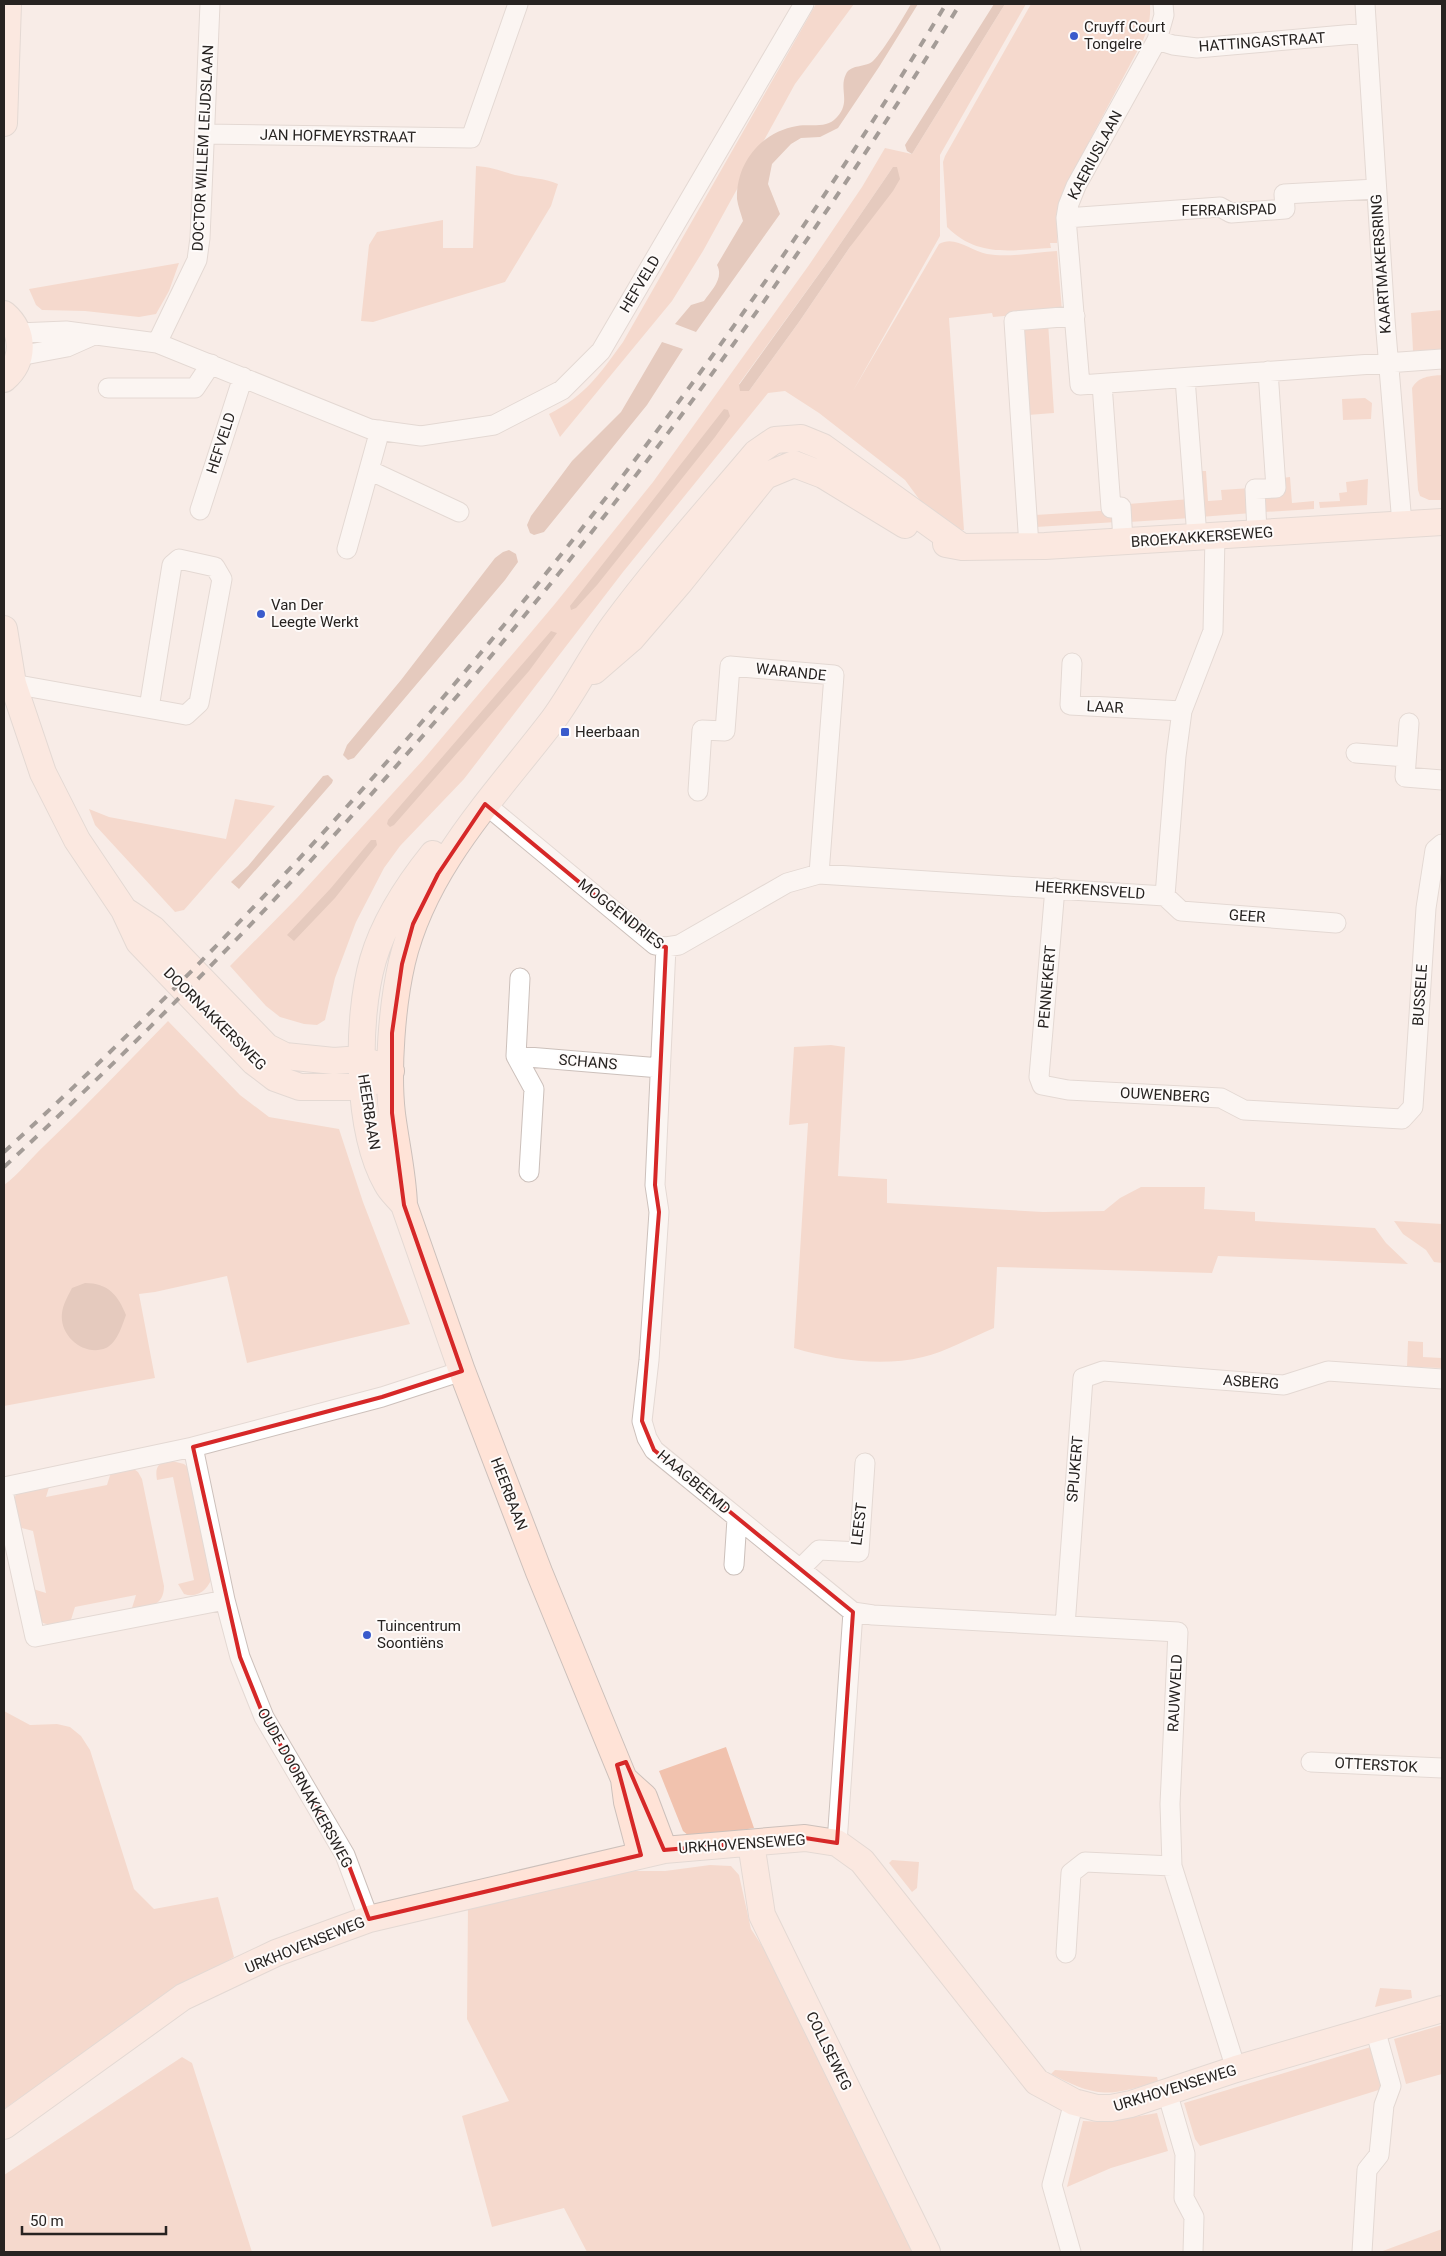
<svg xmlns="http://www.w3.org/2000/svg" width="1446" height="2256" font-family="Roboto,sans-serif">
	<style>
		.green { fill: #f1c2ae; fill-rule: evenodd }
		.water { fill: #cea08c }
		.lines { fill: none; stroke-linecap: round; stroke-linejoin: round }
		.street-casing { stroke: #ccc0bb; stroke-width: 21 }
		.secondary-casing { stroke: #ccc0bb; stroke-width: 28 }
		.street { stroke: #fff; stroke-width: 19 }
		.secondary { stroke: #ffe3d7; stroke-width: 26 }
		.rail { stroke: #3f3a37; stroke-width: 4; stroke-dasharray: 9 9; stroke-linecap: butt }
		.marked { fill: none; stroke: #d62828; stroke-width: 4; stroke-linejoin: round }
		.poi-dot { fill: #3a5bcc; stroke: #fefbfa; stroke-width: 2 }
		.labels { text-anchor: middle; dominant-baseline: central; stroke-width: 4; stroke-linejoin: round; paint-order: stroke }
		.poi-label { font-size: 15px; fill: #272321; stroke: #fefbfa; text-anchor: start }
		.street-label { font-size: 15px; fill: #272321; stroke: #fefbfa }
	</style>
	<rect width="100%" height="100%" fill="#f8ece7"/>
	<path class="green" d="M816,4H854L795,84L703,251L672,301L560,437L549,414C586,395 599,375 623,342Z
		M1005,4H1026L940,155V236L853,391L939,244C955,235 971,251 987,254C1009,258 1035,252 1057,251L1062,311L993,317L992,313L949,318L964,530H958L933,518L905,480L819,413L785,391L768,393L623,572L464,779L400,846L384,868L356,922L335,978L325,1020L317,1025L304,1024L280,1017L266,1006L230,966L297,898L423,760L554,605L653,482L809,265L862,187L885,148L912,154ZM893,167L850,247L799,322L749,391L739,384L832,256Z
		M1031,4H1150C1151,19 1148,31 1141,44L1067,183C1060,203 1057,221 1057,243H1050L1051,248C1011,250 978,258 947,227L943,162L945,156Z
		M476,166C491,167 501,171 515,175C530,178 544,178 558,184L551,206L505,282L373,322L361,321L369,245L377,232L443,220V248H473Z
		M179,263L169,291L156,314L139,317L85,311L42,310L36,305L29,289Z
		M1442,310V349L1413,351L1411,313Z
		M1048,322L1054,413L1028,415L1022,324Z
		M1442,375V500H1429L1420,496L1418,490L1412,388C1419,376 1430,376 1442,375Z
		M1342,399L1365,398L1372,403L1371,419L1343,420Z
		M1196,471H1206L1208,501L1222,500L1221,490L1251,488L1252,513L1200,517Z
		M1290,477L1292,503L1314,501V509L1264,512L1259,496L1282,478Z
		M1368,479L1367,505L1320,508L1319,502L1340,501L1339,493L1347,492L1346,482Z
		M1190,499L1191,518L1129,522L1128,504Z
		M1115,510L1117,522L1036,527L1035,515Z
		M235,799L275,806L184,910L175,912L95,825L89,809L109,817L226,839Z
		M168,1021L240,1095L269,1117L339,1129L363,1202L410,1324L247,1363L227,1276L155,1292L139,1294L155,1378L4,1406V1185C19,1174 31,1158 45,1145C87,1105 127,1063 168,1021Z
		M831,1045L845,1047L838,1176L887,1179V1203L1043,1212L1104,1211L1120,1198L1141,1187H1205L1204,1209L1255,1212V1221L1375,1228L1386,1243L1408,1264L1218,1256L1212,1273L997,1267L994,1328C972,1337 945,1352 923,1357C882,1367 833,1360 794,1348L808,1123L789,1125L794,1047Z
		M1394,1221L1442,1224V1263L1434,1262L1426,1250L1403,1234Z
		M1408,1341L1423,1342V1357L1442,1358V1368L1407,1367Z
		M168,1460L184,1464L190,1469L213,1575C209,1588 199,1599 184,1594L178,1584L194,1580L173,1477L157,1480C155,1469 157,1463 168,1460Z
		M131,1467L138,1472L142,1479L164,1586C164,1607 148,1607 131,1611L136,1595L75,1607L70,1623C32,1628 39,1621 30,1588L46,1593L33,1531L18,1527C15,1514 10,1502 18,1491L51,1481L46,1497L107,1485L112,1469Z
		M4,1711L30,1725L57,1724L70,1727L81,1736L90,1750L134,1889L154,1909L218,1897L234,1957L153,2005L4,2109Z
		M726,1747L754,1828L706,1836H689L683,1831L659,1771Z
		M892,1860L919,1862L917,1888L912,1892L889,1863Z
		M710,1865L731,1866L739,1875L751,1929L768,1955L916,2252H587L564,2208L492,2227L462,2116L509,2101L467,2019L468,1903L596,1876L632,1871H665Z
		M1380,1988L1411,1990L1412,1998L1375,2007Z
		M1442,2025V2074L1406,2084L1394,2039Z
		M1374,2046L1385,2088L1200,2146L1195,2139L1184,2103Z
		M182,2057L192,2063L252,2252H4V2175Z
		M1055,2070L1157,2077L1158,2081C1109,2097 1098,2098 1051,2074Z
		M1157,2113L1168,2151L1111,2168L1067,2187L1083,2121L1105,2122Z
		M1442,2229V2252H1380Z"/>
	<path class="water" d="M911,4H918L879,67L838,128L820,137L801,138L791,144L772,164L768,184L780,214L696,332L675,324L691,305L704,301C712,290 724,278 717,265L743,221C741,214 738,206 737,199C736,163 761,132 797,126C808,124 825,128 834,120C853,103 838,90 846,74C851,64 865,68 873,61C884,50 903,18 911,4Z
		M994,4H1005L912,154L907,151L905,145Z
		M893,167H897L900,179L893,191L850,247L799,322L749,391H740L739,385L832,256Z
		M662,342L683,349L647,405L544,532L534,535L530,533L527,525L531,516L572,461L621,412Z
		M724,409L728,410L730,416L715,437L597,585L576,608L571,610L570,606Z
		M509,550L516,554L518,562L505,580L354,758L348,760L343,755L347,745L401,680L495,558L503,552Z
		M551,631L557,633L529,671L394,825L390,827L387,824L388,820Z
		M328,775L333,780L332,783L239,889L231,882L248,866L323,776Z
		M371,840H376L377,845L335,898L294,941L287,935L331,888Z
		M85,1283C108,1283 118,1295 126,1315C122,1326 117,1343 106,1348C84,1357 59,1336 62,1313C63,1304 68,1296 72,1288Z"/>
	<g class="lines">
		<defs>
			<path id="street" d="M1163,4L1164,15L1157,40L1076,186L1068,206L1066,218L1080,385L1442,359
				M1365,4L1385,320L1402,524
				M1157,40L1173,45L1197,48L1367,33
				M205,134L471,138L518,4
				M1066,218L1220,207L1231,213L1285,209L1284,194L1376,189
				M18,333L66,331L157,343L370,429L421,436L494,425L562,390L601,351L804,4
				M157,343L197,260L200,238L210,4
				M19,356L67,347L94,335
				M1185,378L1197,537
				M1102,384L1111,508L1121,507L1123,542
				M108,388H195L211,364
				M369,470L459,512
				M200,510L243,377
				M1257,533L1255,489L1276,488L1268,371
				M1029,546L1014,321L1075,316
				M347,549L380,430
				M1072,663L1070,705L1182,711
				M13,684L186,715L199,703L222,579L215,567L179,559L172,565L149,708
				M1409,723L1405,777L1442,780
				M1356,753L1406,757
				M698,791L702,730L725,731L730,666L834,675L819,874
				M485,804L655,945L666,947L679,945L787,883L819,874L1165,896L1176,756L1182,711L1213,631L1215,536
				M1055,888L1039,1077L1042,1085L1068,1090L1221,1098L1244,1110L1402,1119L1413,1107L1426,908L1435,850L1442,844
				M1165,896L1181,911L1336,923
				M666,947L655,1185L659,1212L649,1360L642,1421L647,1438L654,1450L853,1612L837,1843
				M520,978L516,1056L534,1089L529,1172
				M516,1056L660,1068
				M4,1487L193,1447
				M4,1496L35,1637L225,1600
				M734,1565L737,1519
				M800,1569L819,1550L859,1552L865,1463
				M853,1612L873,1615L1178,1632L1170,1804L1172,1866L1236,2069
				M1065,1626L1083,1378L1103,1371L1284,1385L1328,1371L1442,1379
				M1311,1762L1442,1768
				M369,1919L345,1855L264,1717L240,1657L225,1600L193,1447L382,1397L462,1371
				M1066,1953L1071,1873L1085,1862L1172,1866
				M1167,2092L1185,2154L1184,2198L1194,2217L1193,2252
				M1071,2252L1052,2185L1074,2102
				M1362,2252L1367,2170L1379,2155L1384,2105L1391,2086L1375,2029"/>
			<path id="secondary" d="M4,123L8,4
				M4,314C25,332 25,361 4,379
				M946,544L962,547L1045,546L1442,522
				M4,629L13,684L43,773L77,840L124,910L139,942L254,1062L275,1078L300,1087H362L391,1071
				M594,671L631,639L680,582L765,476L794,464L823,475L905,525
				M124,910L153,929L267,1047L285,1056L334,1061L361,1059L377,1065
				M404,1205C399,1198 391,1192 387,1184C356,1130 356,1019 373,960C384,922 408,885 433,854
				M624,1779L644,1797L664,1850
				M751,1843L762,1915L927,2252
				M641,1855L627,1802L624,1779L539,1572L462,1371L404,1205C403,1174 396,1145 392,1114C387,1071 392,1005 402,962C425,866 495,796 553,720C575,690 592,655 614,625C658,565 708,510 756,453L775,440L801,438L823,447L962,547
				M4,2126L183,1997L276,1953L369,1919L664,1850L805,1838L837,1843L862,1861L1037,2082L1074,2102L1097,2108H1111L1131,2104L1236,2069L1442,2009"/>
		</defs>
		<use href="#street" class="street-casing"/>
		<use href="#secondary" class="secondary-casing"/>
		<use href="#street" class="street"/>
		<use href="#secondary" class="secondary"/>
		<path class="rail" d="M4,1152C368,818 690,426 946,4
			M4,1167C377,822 694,437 960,4"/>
	</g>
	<path d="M0 0H1446V2256H0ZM485,804L655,945L666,947L655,1185L659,1212L642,1421L654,1450L853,1612L837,1843L805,1838L664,1850L626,1762L617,1765L641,1855L369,1919L345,1855L264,1717L240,1657L193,1447L382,1397L462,1371L404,1205L392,1113V1033L402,964L413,924L438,874Z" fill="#f8ece7" fill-opacity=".55" fill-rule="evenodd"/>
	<path class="marked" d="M485,804L655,945L666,947L655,1185L659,1212L642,1421L654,1450L853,1612L837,1843L805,1838L664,1850L626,1762L617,1765L641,1855L369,1919L345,1855L264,1717L240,1657L193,1447L382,1397L462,1371L404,1205L392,1113V1033L402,964L413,924L438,874Z"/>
	<g class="poi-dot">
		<circle cx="1074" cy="36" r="5"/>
		<circle cx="261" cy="614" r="5"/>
		<rect x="560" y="727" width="10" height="10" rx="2.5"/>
		<circle cx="367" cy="1635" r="5"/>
	</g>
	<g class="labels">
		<g class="poi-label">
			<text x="1084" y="27">Cruyff Court<tspan x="1084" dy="17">Tongelre</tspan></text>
			<text x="271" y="605">Van Der<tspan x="271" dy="17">Leegte Werkt</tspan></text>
			<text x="575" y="732">Heerbaan</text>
			<text x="377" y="1626">Tuincentrum<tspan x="377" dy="17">Soontiëns</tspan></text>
		</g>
		<g class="street-label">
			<text transform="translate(1262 42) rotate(-4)">HATTINGASTRAAT</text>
			<text transform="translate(338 136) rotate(1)">JAN HOFMEYRSTRAAT</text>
			<text transform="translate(203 148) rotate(-87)">DOCTOR WILLEM LEIJDSLAAN</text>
			<text transform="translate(1095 155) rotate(-62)">KAERIUSLAAN</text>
			<text transform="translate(1229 210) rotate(-1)">FERRARISPAD</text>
			<text transform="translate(1381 264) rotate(-94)">KAARTMAKERSRING</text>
			<text transform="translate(640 284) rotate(-59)">HEFVELD</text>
			<text transform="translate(221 443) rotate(-72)">HEFVELD</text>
			<text transform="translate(1202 537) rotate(-4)">BROEKAKKERSEWEG</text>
			<text transform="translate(791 672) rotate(6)">WARANDE</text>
			<text transform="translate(1105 707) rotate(3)">LAAR</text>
			<text transform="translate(1090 890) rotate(4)">HEERKENSVELD</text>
			<text transform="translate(621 914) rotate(38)">MOGGENDRIES</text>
			<text transform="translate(1247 916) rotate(4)">GEER</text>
			<text transform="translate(1047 987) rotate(-85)">PENNEKERT</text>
			<text transform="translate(1420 995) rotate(-86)">BUSSELE</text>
			<text transform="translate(215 1019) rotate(45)">DOORNAKKERSWEG</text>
			<text transform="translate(588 1062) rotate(5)">SCHANS</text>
			<text transform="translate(1165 1095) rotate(3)">OUWENBERG</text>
			<text transform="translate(369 1112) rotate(81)">HEERBAAN</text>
			<text transform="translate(1251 1382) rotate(4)">ASBERG</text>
			<text transform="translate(1075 1469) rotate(-85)">SPIJKERT</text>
			<text transform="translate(694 1482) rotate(40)">HAAGBEEMD</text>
			<text transform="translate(509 1494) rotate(69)">HEERBAAN</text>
			<text transform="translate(859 1524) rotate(-83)">LEEST</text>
			<text transform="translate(1175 1693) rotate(-87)">RAUWVELD</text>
			<text transform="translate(1376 1765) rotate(3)">OTTERSTOK</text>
			<text transform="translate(305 1788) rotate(61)">OUDE DOORNAKKERSWEG</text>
			<text transform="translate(742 1844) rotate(-4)">URKHOVENSEWEG</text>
			<text transform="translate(305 1945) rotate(-22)">URKHOVENSEWEG</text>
			<text transform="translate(829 2051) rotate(64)">COLLSEWEG</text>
			<text transform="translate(1175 2088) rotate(-17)">URKHOVENSEWEG</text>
		</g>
	</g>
	<rect width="1446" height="2256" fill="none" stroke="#272321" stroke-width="10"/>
	<path d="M22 2226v8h144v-8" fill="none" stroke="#272321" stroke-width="2.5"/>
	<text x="30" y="2226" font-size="15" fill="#272321" stroke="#fefbfa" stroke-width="4" paint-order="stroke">50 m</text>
</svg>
